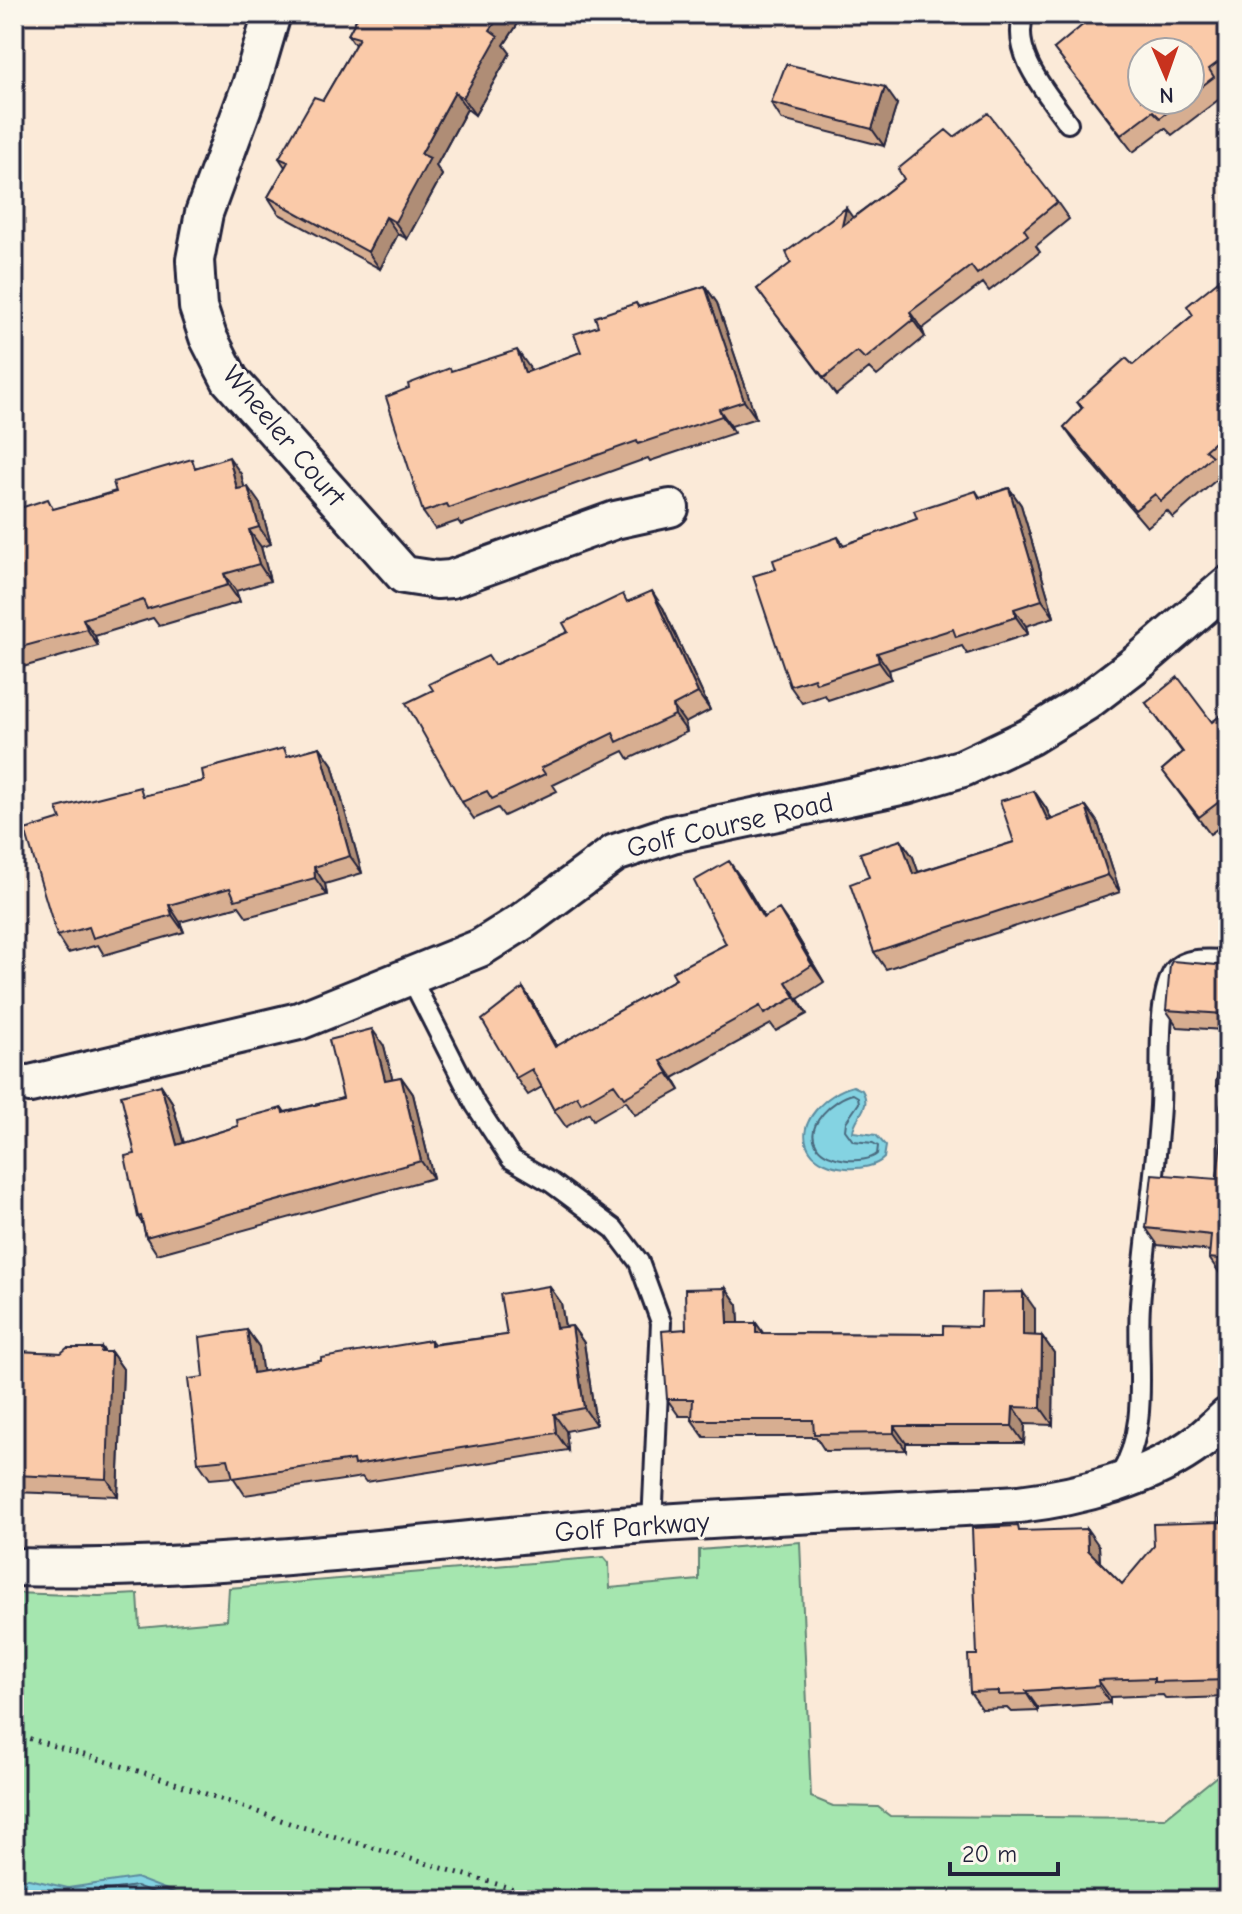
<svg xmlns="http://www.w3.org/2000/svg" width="1242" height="1914" font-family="'Comic Neue',sans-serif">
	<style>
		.green { fill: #a5e6af; stroke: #648475; stroke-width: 2 }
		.water { fill: #84d3e2; stroke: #5d8c9f; stroke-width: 2 }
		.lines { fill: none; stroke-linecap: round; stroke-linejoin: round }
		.shore { stroke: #49697e; stroke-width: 2 }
		.service-casing { stroke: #22223b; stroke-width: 24 }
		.minor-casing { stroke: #22223b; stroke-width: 42 }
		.path { stroke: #22223b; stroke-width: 5; stroke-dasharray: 2 6; stroke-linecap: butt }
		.service { stroke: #fbf7ec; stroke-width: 18 }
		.minor { stroke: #fbf7ec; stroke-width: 36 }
		.wall { fill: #d7ae91; stroke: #22223b; stroke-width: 2; fill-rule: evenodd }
		.shaded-wall { fill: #af8d76; stroke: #22223b; stroke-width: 2 }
		.building { fill: #facaa9; stroke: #22223b; stroke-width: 2 }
		.labels { text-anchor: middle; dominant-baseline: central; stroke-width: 6; stroke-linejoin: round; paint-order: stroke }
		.street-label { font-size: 28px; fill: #22223b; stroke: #fbf7ec }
	</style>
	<rect width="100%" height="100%" fill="#fbead8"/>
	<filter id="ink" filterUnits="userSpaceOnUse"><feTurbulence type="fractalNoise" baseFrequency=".0125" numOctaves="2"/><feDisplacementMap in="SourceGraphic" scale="16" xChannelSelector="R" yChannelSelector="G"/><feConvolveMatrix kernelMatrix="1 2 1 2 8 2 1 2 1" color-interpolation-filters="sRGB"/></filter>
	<g filter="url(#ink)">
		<path class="green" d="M800,1542L811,1797L833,1806L878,1807L890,1816L1165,1818L1228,1767V1900H14V1593L99,1596L138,1594L140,1628L227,1620L229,1588L604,1557L609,1563L610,1588L699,1580V1550Z"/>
		<path class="water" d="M853,1086L862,1090C873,1109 854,1115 853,1132L876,1135L886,1146L884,1158C868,1174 823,1171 810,1151C792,1123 829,1092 853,1086Z
			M14,1878L29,1879L68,1888L136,1878L193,1900H14Z"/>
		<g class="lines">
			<path class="shore" d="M853,1094L858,1097L859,1103L846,1122L845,1130L853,1141L873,1143L878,1146L877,1154C864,1165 826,1161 817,1146C803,1125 835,1098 853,1094Z
				M14,1886L69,1896L136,1886L174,1900"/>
			<defs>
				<path id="service" d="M1024,14C1010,54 1047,93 1068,123
					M410,976L475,1104L511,1159L552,1183L614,1229L639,1262L661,1322L652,1525
					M1119,1477C1151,1426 1136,1363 1140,1305C1145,1239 1156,1173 1160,1106C1162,1070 1156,1005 1172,974C1182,955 1211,960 1228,960"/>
				<path id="minor" d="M272,14L251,85L204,213L195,260L198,307L208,337L230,380L404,575L437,580L451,579L615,520L670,508
					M30,1084L299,1021L480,948L523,921L615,853L672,834L906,785L963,768L1029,737L1086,702L1141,660L1228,585
					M14,1567C208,1572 402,1545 595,1528C736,1516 878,1512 1019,1504C1079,1497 1152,1478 1200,1441C1210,1433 1219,1424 1228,1416"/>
			</defs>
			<use href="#service" class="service-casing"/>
			<use href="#minor" class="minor-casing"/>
			<path class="path" d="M14,1734L155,1776L292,1824L551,1900"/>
			<use href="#service" class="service"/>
			<use href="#minor" class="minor"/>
		</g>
		<path class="wall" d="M359,14H522L523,16L504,45L510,53L475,115L467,109L436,166L442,175L407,239L398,234L380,269L279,214L268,197L285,167L279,158L323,100L355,45L348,35Z
			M1228,14V81L1221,86L1226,94L1172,135L1165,128L1133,152L1054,49ZM1190,52V100H1142Z
			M771,103L897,104L884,146L782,120Z
			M954,137L1057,202L1069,219L1036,246L1040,252L989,291L983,283L922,329L925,337L877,376L869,368L836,395L757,289L904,179Z
			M1228,273V457L1219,465L1224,473L1173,518L1167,511L1147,527L1076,444L1064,427L1082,409L1077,402L1133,365L1193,315Z
			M705,286L717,303L756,418L731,426L734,433L650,461L648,458L461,525L458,521L435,529L423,512L452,371L529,367L530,371L581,352L598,326L636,303L639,307Z
			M197,467L241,474L244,488L260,504L271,544L261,547L270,581L236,591L240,602L159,626L153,618L95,636L98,646L19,668L14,661V510L55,509Z
			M1009,488L1021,505L1054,617L1026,626L1028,634L967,654L962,646L889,670L891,679L828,700L825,695L802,703L790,686L776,569L838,537L844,545L917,519L976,491L980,497Z
			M629,601L663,608L710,710L685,723L687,732L629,759L624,751L553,785L557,791L504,816L498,808L474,819L462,802L494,665L568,632Z
			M1146,703L1212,722L1228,710V821L1210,834L1162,770L1182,752Z
			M320,747L332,764L362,873L325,884L327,895L247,917L239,906L180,922L184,932L104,955L98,945L68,953L57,936L146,796L204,781Z
			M1034,791L1046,808L1052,820L1086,806L1098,823L1120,892L886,969L874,952L869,877L901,840L913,857L918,872L1014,842Z
			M741,878L764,917L791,926L824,982L798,999L807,1014L776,1031L771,1024L673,1078L680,1090L635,1115L626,1101L593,1120L589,1113L566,1127L554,1110L542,1087L528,1095L516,1078L523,988L534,1005L557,1046L676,979L726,944Z
			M1228,966V1276L1221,1275L1209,1258L1210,1251L1158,1245L1146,1228L1217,1179L1224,1118L1220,1112L1222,1093L1216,1085L1223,1030L1178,1027L1166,1010Z
			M384,1046L392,1079L401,1077L413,1094L433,1178L157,1254L146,1237L143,1225L138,1217L135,1154L161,1085L172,1102L184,1143L238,1126L282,1108L285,1112L343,1098Z
			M549,1286L561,1303L565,1327L572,1326L584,1343L596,1425L566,1431L568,1450L366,1482L362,1477L245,1495L233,1477L210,1479L198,1462L204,1377L247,1330L259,1347L262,1372L431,1340L434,1344L507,1335Z
			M726,1288L738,1305L739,1323H756L763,1333L943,1334L980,1327L1035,1309V1336H1042L1054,1353L1053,1425L1025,1424L1024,1443H906V1450L825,1451L816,1437H704L692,1420L693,1416H679L667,1399L686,1329Z
			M102,1348L104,1352H111L123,1369L118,1496L14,1492V1351L61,1353Z
			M1228,1494V1697L1166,1699L1163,1695L1110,1697V1703L1038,1708V1711L1011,1712L1007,1708L982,1709L970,1692L977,1655L1022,1531L1099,1546L1100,1562L1122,1584L1221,1522Z"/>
		<path class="shaded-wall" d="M501,14H522L523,16L504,45L510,53L475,115L463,98L490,30Z
			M885,87L897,104L884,146L872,129Z
			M455,92L467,109L436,166L442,175L407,239L395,222L421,154Z
			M846,208L858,225L842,226Z
			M386,217L398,234L380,269L368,252Z
			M705,286L717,303L756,418L744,401Z
			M14,294L17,299L15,322L23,334L18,374L14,368Z
			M910,312L922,329L925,337L913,320Z
			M517,350L529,367L537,390L525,373Z
			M719,409L731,426L734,433L722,416Z
			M229,457L241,474L249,506L237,489Z
			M248,487L260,504L271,544L259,527Z
			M1009,488L1021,505L1054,617L1042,600Z
			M249,530L261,547L270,581L259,564Z
			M224,574L236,591L240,602L228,585Z
			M652,591L663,608L710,710L698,693Z
			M1014,609L1026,626L1028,634L1016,617Z
			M83,619L95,636L98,646L87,629Z
			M877,653L889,670L891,679L879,662Z
			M673,706L685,723L687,732L675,715Z
			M320,747L332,764L362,873L350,856Z
			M1034,791L1046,808L1059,838L1048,821Z
			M1086,806L1098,823L1120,892L1108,875Z
			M901,840L913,857L925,891L913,874Z
			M729,861L741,878L775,935L763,918Z
			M314,867L325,884L327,895L315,878Z
			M169,905L180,922L184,932L172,915Z
			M779,909L791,926L824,982L812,965Z
			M786,982L798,999L807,1014L795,997Z
			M523,988L534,1005L567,1064L555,1047Z
			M372,1029L384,1046L397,1097L385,1080Z
			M661,1061L673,1078L680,1090L668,1073Z
			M401,1077L413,1094L433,1178L421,1161Z
			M161,1085L172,1102L189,1162L177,1145Z
			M549,1286L561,1303L568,1345L556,1328Z
			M726,1288L738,1305L740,1340L728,1323Z
			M1023,1292L1035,1309V1352L1023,1335Z
			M756,1323L768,1340L756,1333Z
			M572,1326L584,1343L596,1425L584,1408Z
			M247,1330L259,1347L265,1390L253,1373Z
			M1042,1336L1054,1353L1053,1425L1041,1408Z
			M102,1348L111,1362V1352L123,1369L118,1496L107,1479Z
			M1013,1407L1025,1424L1024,1443L1012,1426Z
			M554,1414L566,1431L568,1450L556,1433Z
			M894,1426L906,1443V1450L894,1433Z
			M1087,1529L1099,1546L1100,1567L1088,1550Z
			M1098,1680L1110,1697V1703L1099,1686Z
			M1026,1691L1038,1708V1711L1027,1694Z"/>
		<path class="building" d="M359,14H501L490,30L498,36L463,98L455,92L421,154L430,158L395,222L386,217L368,252L268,197L288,162L279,158L314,97L323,100L359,38L348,35Z
			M1083,14H1228V55L1209,69L1214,77L1190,95V52H1142V100H1184L1160,118L1153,111L1121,135L1054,49L1085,23L1081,16Z
			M786,64L885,87L872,129L771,103Z
			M988,113L1057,202L1024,229L1028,235L977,274L971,266L910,312L913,320L865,359L857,351L824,378L757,289L791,263L786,252L846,208L842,226L904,179L898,169L946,130L954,137Z
			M1228,273V430L1205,450L1212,456L1161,501L1155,494L1135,510L1064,427L1083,407L1077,402L1126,358L1133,365L1193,315L1187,306Z
			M705,286L744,401L719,409L722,416L638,444L637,441L449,508L447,504L423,512L386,397L409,388L408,384L450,368L451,371L517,350L525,373L581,352L574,334L598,326L595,317L636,303L638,307Z
			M229,457L237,489L248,487L259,527L249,530L259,564L224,574L228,585L147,609L143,600L83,619L87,629L14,649V510L48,499L53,509L116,492L113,482L192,459L195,468Z
			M1009,488L1042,600L1014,609L1016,617L956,637L953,629L877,653L879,662L816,683L814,678L790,686L753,576L776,569L773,560L838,537L841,546L917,519L914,511L976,491L979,498Z
			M652,591L698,693L673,706L675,715L617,742L613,733L541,768L545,774L492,799L487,791L462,802L406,703L433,690L429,684L488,656L494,665L568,632L563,623L623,594L627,602Z
			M1178,677L1212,722L1228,710V795L1199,817L1162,770L1183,752L1146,703Z
			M320,747L350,856L314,867L315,878L235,900L230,888L169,905L172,915L93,938L89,927L57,936L25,830L61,819L57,808L140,787L143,796L204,781L202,770L284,748L287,756Z
			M1034,791L1048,821L1086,806L1108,875L874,952L850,884L869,877L860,853L901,840L913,874L1014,842L1000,801Z
			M729,861L763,918L779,909L812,965L786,982L795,997L764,1014L760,1006L661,1061L668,1073L624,1098L614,1084L581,1103L577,1096L554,1110L532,1069L516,1078L482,1020L523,988L555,1047L676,979L672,972L726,944L694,881Z
			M1172,961L1228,966V1260L1209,1258L1211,1235L1146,1228L1152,1174L1217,1179L1224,1112H1220L1223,1086L1216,1085L1224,1014L1166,1010L1170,965Z
			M372,1029L385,1080L401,1077L421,1161L146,1237L141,1216L138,1217L125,1156L135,1154L121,1095L161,1085L177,1145L238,1126L237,1120L282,1108L283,1113L343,1098L329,1040Z
			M549,1286L556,1328L572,1326L584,1408L554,1414L556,1433L354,1465L353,1460L233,1478L228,1459L198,1462L188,1379L204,1377L200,1337L247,1330L253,1373L321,1361V1358L431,1340V1345L507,1335L500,1294Z
			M726,1288L728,1323H756V1333L943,1334V1326L980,1327L981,1293L1023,1292V1335L1042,1336L1041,1408L1013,1407L1012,1426H894V1433L814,1434L813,1420H692L693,1399H667L662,1331L686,1329L685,1289Z
			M67,1348H102L101,1352H111L107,1479L14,1475V1351L61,1353Z
			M1228,1494V1680L1154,1682V1678L1098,1680L1099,1686L1026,1691L1027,1694L999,1695V1691L970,1692L968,1655H977L972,1528L1018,1526L1019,1531L1087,1529L1088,1550L1122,1584L1154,1546L1153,1524L1221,1522L1220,1495Z"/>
	</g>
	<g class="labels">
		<g class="street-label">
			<text transform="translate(284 436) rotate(50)">Wheeler Court</text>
			<text transform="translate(730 825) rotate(-13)">Golf Course Road</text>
			<text transform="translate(632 1527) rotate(-4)">Golf Parkway</text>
		</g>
	</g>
	<rect width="1242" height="1914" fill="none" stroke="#fbf7ec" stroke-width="48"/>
	<rect x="24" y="24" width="1194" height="1866" fill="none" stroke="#22223b" stroke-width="3" filter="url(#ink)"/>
	<g transform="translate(1166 76) rotate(178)"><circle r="38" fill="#fbf7ec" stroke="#a4a2a5" stroke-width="2"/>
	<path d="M0-6L14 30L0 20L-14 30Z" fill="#c8321e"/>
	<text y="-12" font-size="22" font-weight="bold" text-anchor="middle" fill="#22223b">N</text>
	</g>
	<path d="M950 1862v12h108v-12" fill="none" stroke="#22223b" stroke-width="4"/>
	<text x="962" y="1862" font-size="24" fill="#22223b" stroke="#fbf7ec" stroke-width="6" paint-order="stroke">20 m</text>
</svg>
